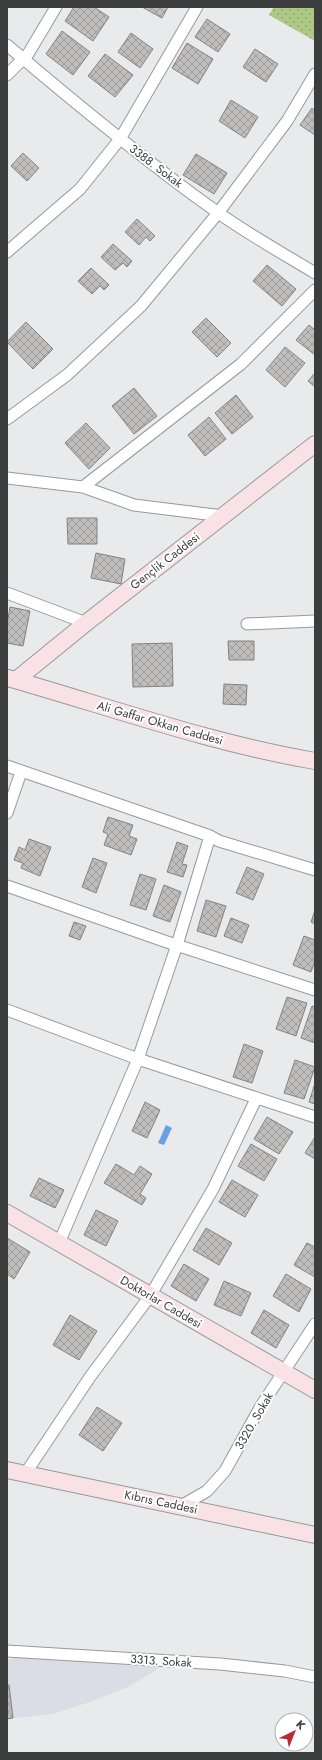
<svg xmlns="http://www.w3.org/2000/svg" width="322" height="1760" font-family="Jost,sans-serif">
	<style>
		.built { fill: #dadde5 }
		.grass { fill: url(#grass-dots) }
		.water { fill: #68a0e5 }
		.building { fill: url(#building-cross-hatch); stroke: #848381 }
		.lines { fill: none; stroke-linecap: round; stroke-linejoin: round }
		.street-casing { stroke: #99999b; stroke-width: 13 }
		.secondary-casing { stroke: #99999b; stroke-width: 18 }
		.street { stroke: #fff; stroke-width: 11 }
		.secondary { stroke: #f9e2e5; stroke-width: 16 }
		.labels { text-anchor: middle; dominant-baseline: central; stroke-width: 4; stroke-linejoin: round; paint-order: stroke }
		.street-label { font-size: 12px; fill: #3c3d3d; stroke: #fff }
	</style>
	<defs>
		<pattern id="grass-dots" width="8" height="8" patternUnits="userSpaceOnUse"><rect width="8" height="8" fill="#aec986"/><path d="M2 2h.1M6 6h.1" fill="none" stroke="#8fa46f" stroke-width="1.8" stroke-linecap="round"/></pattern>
		<pattern id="building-cross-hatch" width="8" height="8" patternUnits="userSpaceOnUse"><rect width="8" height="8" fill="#c0bebd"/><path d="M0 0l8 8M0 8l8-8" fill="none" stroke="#9d9c9b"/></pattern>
	</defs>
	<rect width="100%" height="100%" fill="#e9eaec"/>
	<path class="built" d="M37,1653L165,1661L155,1671L128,1687L87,1703L53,1714L7,1719V1660Z"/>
	<path class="grass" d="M274,7H315V41L269,15Z"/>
	<path class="water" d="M166,1125L172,1128L164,1145L158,1143Z"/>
	<path class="building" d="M74,7H94L109,17L93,41L65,21Z
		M142,7H168L162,18Z
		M207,19L230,34L218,52L195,37Z
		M62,31L90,52L73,75L46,54Z
		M131,33L153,49L140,68L118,52Z
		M187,43L213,59L198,84L172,68Z
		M255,49L278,64L266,82L243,67Z
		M105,54L133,75L115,97L88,76Z
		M231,100L258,117L245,138L219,121Z
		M312,108L315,111V135L300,125Z
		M23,153L39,168L27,181L11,166Z
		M196,154L227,173L214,194L183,175Z
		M137,219L155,236L150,241L146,237L139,245L125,232Z
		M113,244L132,261L127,267L123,263L115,270L101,257Z
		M267,265L296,289L282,306L253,281Z
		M91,268L109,285L104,290L100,286L92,294L78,281Z
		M206,318L231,343L217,357L192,332Z
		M26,322L53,349L33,369L7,342Z
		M309,325L315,330V355L296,340Z
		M285,347L305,363L285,387L266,370Z
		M315,373V387L308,381Z
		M134,388L157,416L134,434L112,406Z
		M236,395L253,417L232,434L215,413Z
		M209,417L226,439L205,456L188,435Z
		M86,423L110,448L89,469L65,443Z
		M67,518H97V544H68Z
		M96,553L125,559L121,584L91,578Z
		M10,607L30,611L23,646L7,643V625Z
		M228,641H254V660H229Z
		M172,643L173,686L133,687L132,644Z
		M224,684L247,685L246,705L223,704Z
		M108,817L133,825L129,836L137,839L131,855L104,845L108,834L103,832Z
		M29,839L51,847L40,876L21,868L23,863L14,860L19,847L25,850Z
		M177,842L188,846L182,864L187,865L183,877L167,872Z
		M93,858L107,863L96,893L82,887Z
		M247,867L264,874L253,900L236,893Z
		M140,874L156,879L146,910L130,905Z
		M164,885L181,892L170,922L153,916Z
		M206,900L226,906L216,937L197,931Z
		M315,910V924L311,922Z
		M231,918L249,925L242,943L224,936Z
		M74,922L86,926L80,940L69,936Z
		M304,936L315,940V961L311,972L293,965Z
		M287,997L307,1003L296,1036L276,1029Z
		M312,1006L315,1007V1043L301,1038Z
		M244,1044L263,1051L252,1083L233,1077Z
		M295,1060L315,1067L304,1099L284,1093Z
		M315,1083V1104L309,1102Z
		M145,1102L160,1110L147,1138L132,1131Z
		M267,1117L293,1132L279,1154L254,1139Z
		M315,1137V1159L305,1153Z
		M251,1144L277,1159L264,1181L238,1166Z
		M116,1164L134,1175L140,1166L152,1174L140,1194L146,1198L142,1205L104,1183Z
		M39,1178L64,1190L55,1208L30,1196Z
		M232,1180L258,1195L245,1217L219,1202Z
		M96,1210L118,1221L106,1246L84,1235Z
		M206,1228L232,1243L219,1265L193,1250Z
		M7,1238L30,1252L14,1279L7,1274Z
		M307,1243L315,1247V1277L294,1265Z
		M184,1264L209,1279L196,1301L171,1286Z
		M286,1274L311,1289L299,1312L273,1296Z
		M224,1281L251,1293L241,1316L214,1305Z
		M264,1310L289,1325L276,1348L251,1333Z
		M70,1315L97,1331L79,1360L53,1345Z
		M97,1407L122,1423L103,1451L79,1435Z
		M7,1685H9L13,1718L7,1719Z"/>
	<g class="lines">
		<defs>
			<path id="street" d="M7,45C75,103 144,160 217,212C248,234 282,253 315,273
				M7,75L28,54L56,7
				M7,252L80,189L120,139L197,7
				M7,419L67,375L141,306L218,213L287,121L315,74
				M7,478L83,487L134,505L223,516
				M83,487L241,364L315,290
				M7,593L86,623
				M247,624L315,621
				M7,766L210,836L219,841L315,870
				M7,813L21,772
				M7,886L167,942L315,990
				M7,1010L138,1059L315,1117
				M59,1243L138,1059L177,945L210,836
				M25,1474L90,1377L150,1296L213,1189L256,1099
				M181,1506L207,1491L225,1471L261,1406L315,1324
				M7,1651L220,1664L285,1671L315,1677"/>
			<path id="secondary" d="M8,678C110,707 210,743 315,761
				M16,680L86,623L315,444
				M7,1213L315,1390
				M7,1470L315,1535"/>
		</defs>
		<use href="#street" class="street-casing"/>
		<use href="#secondary" class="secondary-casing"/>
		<use href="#street" class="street"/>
		<use href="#secondary" class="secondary"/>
	</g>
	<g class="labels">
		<g class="street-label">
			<text transform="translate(156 166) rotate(37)">3388. Sokak</text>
			<text transform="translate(165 561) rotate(-38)">Gençlik Caddesi</text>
			<text transform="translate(160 723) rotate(16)">Ali Gaffar Okkan Caddesi</text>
			<text transform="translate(161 1302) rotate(30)">Doktorlar Caddesi</text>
			<text transform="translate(254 1421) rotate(-60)">3320. Sokak</text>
			<text transform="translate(161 1502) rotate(12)">Kıbrıs Caddesi</text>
			<text transform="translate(161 1661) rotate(4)">3313. Sokak</text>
		</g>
	</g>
	<rect width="322" height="1760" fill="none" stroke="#3c3d3d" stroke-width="16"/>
	<g transform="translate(294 1732) rotate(43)"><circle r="19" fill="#ffffff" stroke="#b1b1b1"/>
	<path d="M0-3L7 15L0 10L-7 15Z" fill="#bb2b35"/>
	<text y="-6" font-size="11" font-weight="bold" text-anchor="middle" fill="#3c3d3d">K</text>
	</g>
</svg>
